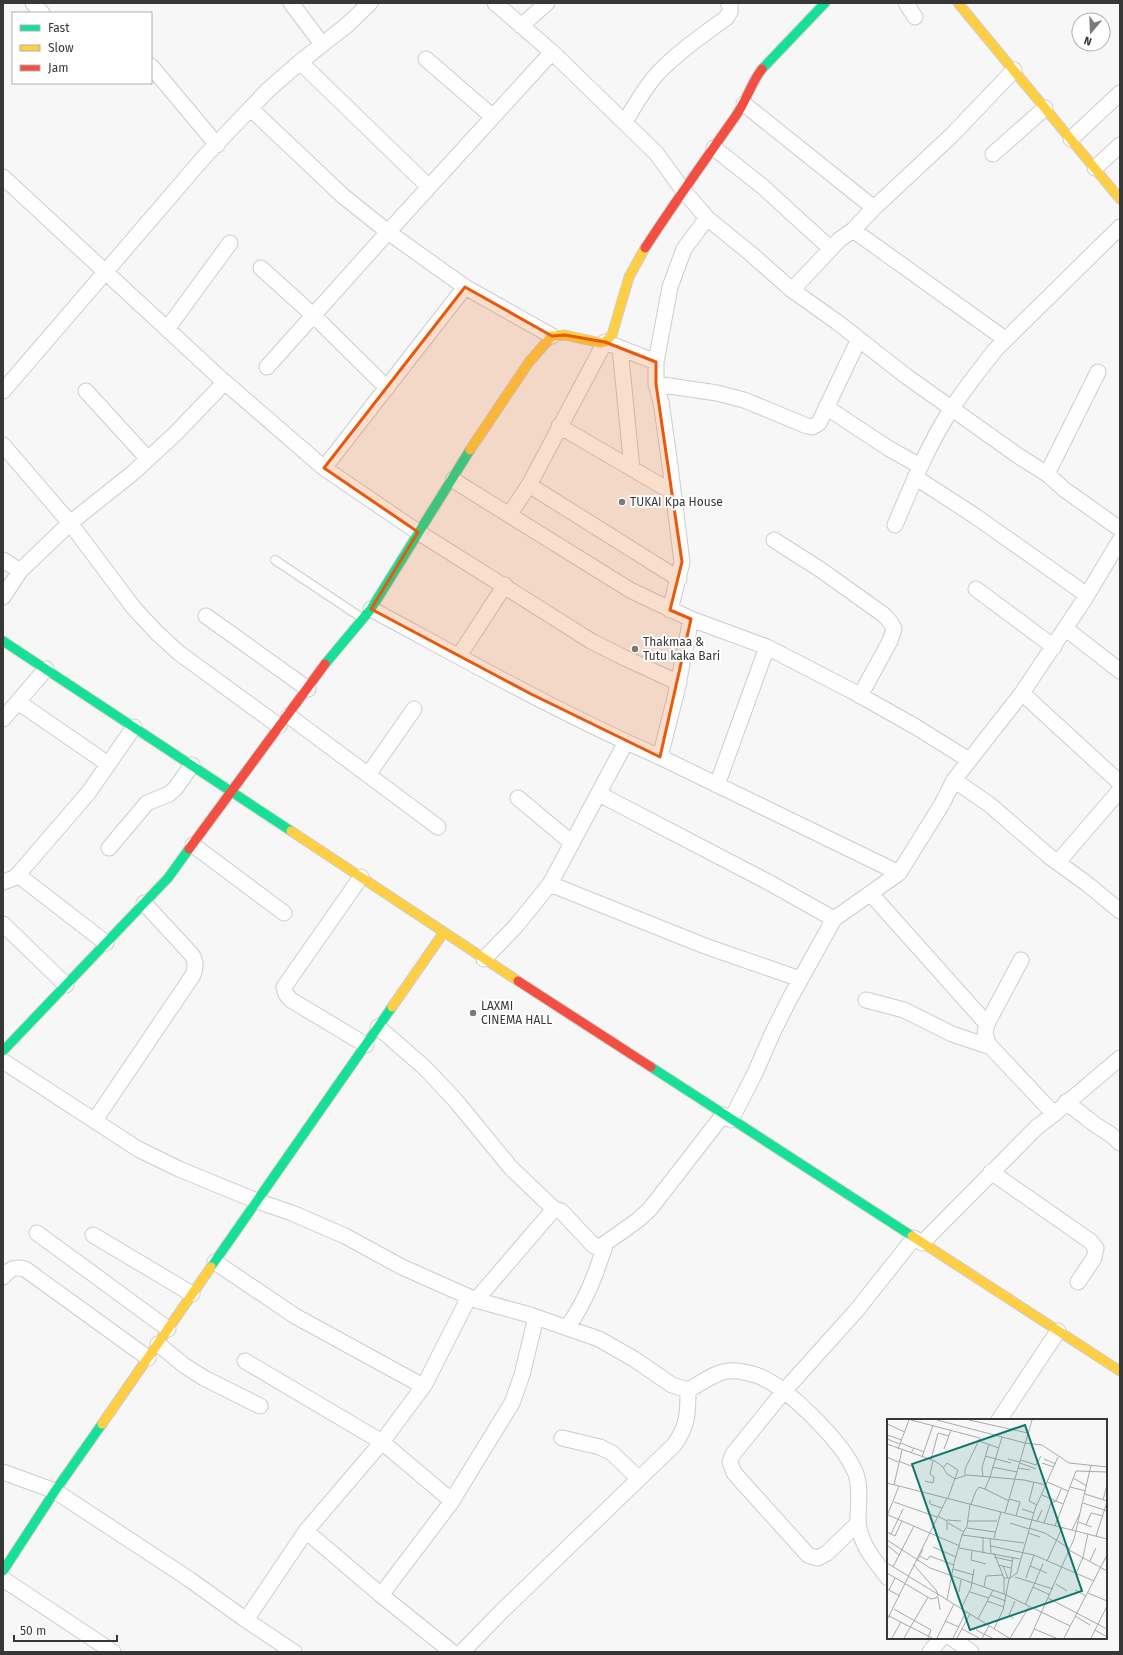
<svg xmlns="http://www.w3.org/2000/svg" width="1123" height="1655" font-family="'Fira Sans',sans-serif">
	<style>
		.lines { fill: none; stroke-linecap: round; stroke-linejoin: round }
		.lane-casing { stroke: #cdcdcd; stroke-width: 10 }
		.street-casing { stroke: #cdcdcd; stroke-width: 17 }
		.fast-casing { stroke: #cdcdcd; stroke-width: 11 }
		.slow-casing { stroke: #cdcdcd; stroke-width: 11 }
		.jam-casing { stroke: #cdcdcd; stroke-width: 11 }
		.lane { stroke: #fefefe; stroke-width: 8 }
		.street { stroke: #fefefe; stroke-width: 15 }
		.fast { stroke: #16e098; stroke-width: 9 }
		.slow { stroke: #ffcf43; stroke-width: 9 }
		.jam { stroke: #f24e42; stroke-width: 9 }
		.marked { fill: #e8590c; fill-opacity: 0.2; stroke: #e8590c; stroke-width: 3; stroke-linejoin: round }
		.poi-dot { fill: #7b7a7b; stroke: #fff; stroke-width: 1.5 }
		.labels { text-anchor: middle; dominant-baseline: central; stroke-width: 4; stroke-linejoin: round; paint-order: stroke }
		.poi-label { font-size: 12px; fill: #383738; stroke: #fff; text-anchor: start }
		.inset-road { fill: none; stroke: #abaaab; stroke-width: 1 }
		.view { fill: #0f766e; fill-opacity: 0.15; stroke: #0f766e; stroke-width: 2 }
		.inset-edge { fill: none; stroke: #383738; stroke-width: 2 }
	</style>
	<rect width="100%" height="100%" fill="#f7f7f7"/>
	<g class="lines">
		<defs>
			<path id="lane" d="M275,560L362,618"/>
			<path id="street" d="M33,3L42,13
				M291,3L322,44
				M495,3L552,52L656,153L683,190L707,218L750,253L792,290L837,322L906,376L1017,455L1047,474L1065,490L1120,529
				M906,3L915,17
				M521,26L547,3
				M426,59L493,117
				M300,62L429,187
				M151,66L217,145
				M744,104L874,208
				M251,109L343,196L388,232L465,287L552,336
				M625,122C635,105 645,87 658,73C678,52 703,35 726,18L730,12V6L728,3
				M1071,139L1120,93
				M714,148L762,186L831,249
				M993,154L1045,108
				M1095,168L1120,145
				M3,177L220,378L324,468L418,532L591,641L625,658L679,683
				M853,230L1005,339
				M261,268L314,316L387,388
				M792,290L839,240L853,230L874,208L952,135L1014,70
				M167,329L230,243
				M620,348L632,469
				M267,367L388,232L552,52
				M656,384L717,393L744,400L807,426L812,427L819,423L859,339
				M3,391L205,156L267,91L300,62L347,25L370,3
				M86,391L148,459
				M826,407L888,448L920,466
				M559,426L672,492
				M3,445L70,523L133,607L157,633L179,653L279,726
				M324,468L465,287
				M1047,474L1098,372
				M915,477L975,516L1087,595
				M453,480L630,590L691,619L767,647L854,692L916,727L969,760
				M529,485L679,579
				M509,515L529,485L605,342L656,362
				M895,525C912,485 928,445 952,408C965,388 981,368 996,349L1120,227
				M774,540L821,570L884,615L891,623L894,629L890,641L860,696
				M3,560L20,571
				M976,589L1054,647
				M3,597L20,571L70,523L134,472L176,433L225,382
				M371,609C466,660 561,714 660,757L899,873
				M670,610L682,562L669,458L661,402L656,384V362L670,287L684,249L707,218
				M206,616L308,689
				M1066,629L1120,671
				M459,656L505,585
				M1022,693L1120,783
				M18,702L108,764
				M289,716L438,827
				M3,719L46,669
				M660,757L676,694L691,619
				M368,775L414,709
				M954,780L990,805L1050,857L1086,883L1120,911
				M717,785L767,647
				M599,794L770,883L834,919
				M518,798L572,843
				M193,845L284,913
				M109,848L147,803L169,794L175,789L192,765
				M1058,862L1120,790
				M18,875L106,943
				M361,877L284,987L286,994L291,1000L366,1045
				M3,882L14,878L21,871L89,792L134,727
				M550,884L705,946L800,979
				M871,894L987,1024
				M3,924L66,985
				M484,959L516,926L550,884L626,742
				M1021,960L987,1024C984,1033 985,1039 991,1047L1054,1114
				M866,1000L904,1010L952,1034L991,1047
				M378,1027L425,1068L456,1101L511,1168L554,1209
				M3,1061L138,1149L179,1169L257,1201L292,1213L345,1236L402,1267L476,1300L530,1315L599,1339L634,1359L672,1385L688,1390C701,1384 714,1372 729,1371C736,1370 749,1373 756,1375C787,1386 844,1443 856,1474C861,1489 858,1507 858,1522C860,1544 875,1561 888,1578
				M1066,1102L1097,1126L1110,1134L1120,1143
				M95,1120L193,975C196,967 196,962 192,955L144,903
				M731,1120L755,1073L773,1032L789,1000L834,919L899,873L942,804L954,780L1022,693L1084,600L1120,540
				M991,1172L1090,1241L1096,1248L1094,1258L1078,1282
				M37,1233L168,1329
				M93,1235L192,1294
				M922,1243L1037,1127L1054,1114L1120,1058
				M215,1262L295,1316L423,1386
				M3,1277C10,1269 14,1266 25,1269L148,1358
				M476,1300L554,1209L561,1211L594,1246L600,1247L638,1220L650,1209L723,1115
				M567,1328C587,1299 595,1276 606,1243
				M158,1344L185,1366L204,1378L260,1406
				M245,1361L382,1442L452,1501
				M999,1420L1058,1331
				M562,1438L600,1447L612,1453L639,1479
				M3,1472L55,1491L189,1579L246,1620L294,1652
				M858,1523L827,1553L818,1558L808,1555L734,1473L730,1462L733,1454L784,1391L856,1311L914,1238
				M306,1531L381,1595L452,1652
				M3,1579L113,1652
				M381,1595L450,1504L512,1403L522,1375L536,1317
				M246,1620L306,1531L382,1442L425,1384L469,1297
				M952,1638L971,1652
				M462,1652L502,1611L674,1445C688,1426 688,1413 688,1390
				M930,1652L941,1638"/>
			<path id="fast" d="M762,69L825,3
				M3,641L291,831
				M325,664L371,609L470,450
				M3,1051L168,878L189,849
				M651,1067L912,1236
				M211,1267L392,1007
				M3,1571L55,1491L102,1424"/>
			<path id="slow" d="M958,3L1120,199
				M470,450L529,362L552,336L565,335L601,343L605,342L612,335L629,277L645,248
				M291,831L518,981
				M392,1007L444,932
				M912,1236L1120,1371
				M102,1424L211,1267"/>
			<path id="jam" d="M645,248C674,203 705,160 735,117C746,102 751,83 762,69
				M189,849L325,664
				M518,981L651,1067"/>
		</defs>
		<use href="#lane" class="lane-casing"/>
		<use href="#street" class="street-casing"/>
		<use href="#fast" class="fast-casing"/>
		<use href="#slow" class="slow-casing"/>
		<use href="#jam" class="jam-casing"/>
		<use href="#lane" class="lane"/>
		<use href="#street" class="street"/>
		<use href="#fast" class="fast"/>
		<use href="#slow" class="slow"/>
		<use href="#jam" class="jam"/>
	</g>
	<path class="marked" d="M465,287L552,336L565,335L605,342L656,362V384L682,562L670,610L691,619L660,757L531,694L371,609L418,532L324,468Z"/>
	<g class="poi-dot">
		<circle cx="622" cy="502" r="4"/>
		<circle cx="635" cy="649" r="4"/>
		<circle cx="473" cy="1013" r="4"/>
	</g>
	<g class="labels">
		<g class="poi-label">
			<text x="630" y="502">TUKAI Kpa House</text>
			<text x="643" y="642">Thakmaa &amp;<tspan x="643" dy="14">Tutu kaka Bari</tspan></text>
			<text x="481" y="1006">LAXMI<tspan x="481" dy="14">CINEMA HALL</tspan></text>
		</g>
	</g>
	<g transform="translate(887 1419)">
		<rect width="220" height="220" fill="#f7f7f7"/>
		<path class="inset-road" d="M24,1L93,19L78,50V56M50,1L138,24L155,26L182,44L220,48M82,1L141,14M0,5L18,13M0,16L15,21M0,20L13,25M92,22L112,29M14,24L26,29M0,25L48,42L56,48L60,55L68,60L80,56L137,61L159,66M11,30L22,1M57,30L64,11M24,34L27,29L37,33M98,37L124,44M0,38L11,43M35,38L46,6M121,40L133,43M157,40L169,45M44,41L51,14L62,17M134,41L149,46L154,37M11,42L27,48M133,44L149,50M155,44L167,48M105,48L130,53M56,49L60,44L71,51L61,79M131,49L143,51M96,58L95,49L102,25M103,58L115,18M186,59L200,67M38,62L46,64L47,58L43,55L46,42M147,63L142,82L150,86M160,63L181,72M0,64L220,120M7,66L15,31M183,68L199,72M98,70L122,82M198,75L220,82M155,76L176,85M122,80L133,83L129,97M43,81V85L55,89M216,81L220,66M7,83L50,98M196,84L220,92M84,85L89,72L92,68L98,70L103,58M135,90L147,94M118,94L145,1M1,96L73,127M0,97L12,67M51,97L60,102V111M60,101L74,102M81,102H110M150,102L155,91M191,103L205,108M61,104L77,113M123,104L142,110M157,104L164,84L169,82L174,70M199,106L204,94L216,97M168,107L189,52L220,53M80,109L108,113M142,109L158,114L183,130M185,111L193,94M0,113L8,117L15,102M141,114L153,118M4,115L16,90M75,116L137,124M209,117L220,83M103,119L104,134M107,119L114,93M0,121L43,149L117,175L183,207M0,126L12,136M104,127L147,136L207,162M46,128L69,138M72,129L133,140M182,131L220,152M85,132L84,141L99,145M96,134V118M107,134L117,159V175M33,137L40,141L43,137L67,146M107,138L125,142M30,142L36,130M160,142L175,109M203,142L209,129M0,144L122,219M111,146L124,149M116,147L121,159M143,147L160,154M6,148L27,107M66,150L87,156M0,154L44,180L49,179L51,176L49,171L26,145M189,155L196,138L201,115M128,158L166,170M117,159H123L126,138M139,159L147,136M169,165L180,172M97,168L99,157L116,156M146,168L163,176M0,170L13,177M2,171L8,159M188,171L199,177M72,173L74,161M83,173L102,179M201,174L220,182M103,176L119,182M51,178L53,191M161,179L220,210M60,181L67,144L75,116L80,107L83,85M100,182L117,188M138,186L156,145M7,190L44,211L41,219M74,190L84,169L87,150M2,197L45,219M188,197L203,206M91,200L106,171M127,200L122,196L128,182M0,201L60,79M58,202L72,208M75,210L92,219M107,210L116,191L122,160L130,154L148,90L171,38M147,210L169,219M89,211L105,219M208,211L220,218M5,219L14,203M17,219L41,178M50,219L67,185M66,219L79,193M70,219L83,195M95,219L102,207M123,219L142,188M143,219L187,120L204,46M177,219L220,136M204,219L220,187"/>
		<path class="view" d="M138,6L195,172L83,211L25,45Z"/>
		<rect width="220" height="220" class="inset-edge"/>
	</g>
	<rect width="1123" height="1655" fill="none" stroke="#383738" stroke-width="8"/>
	<rect x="12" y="12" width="140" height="72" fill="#ffffff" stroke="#afafaf"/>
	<rect x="20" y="25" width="20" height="6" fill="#16e098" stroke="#afafaf"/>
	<text x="48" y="32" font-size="12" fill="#383738">Fast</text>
	<rect x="20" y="45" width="20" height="6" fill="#ffcf43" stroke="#afafaf"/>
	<text x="48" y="52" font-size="12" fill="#383738">Slow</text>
	<rect x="20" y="65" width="20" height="6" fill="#f24e42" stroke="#afafaf"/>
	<text x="48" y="72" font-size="12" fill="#383738">Jam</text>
	<g transform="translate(1091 32) rotate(199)"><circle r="19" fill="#ffffff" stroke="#afafaf"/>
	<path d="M0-3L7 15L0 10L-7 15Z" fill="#7b7a7b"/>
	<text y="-6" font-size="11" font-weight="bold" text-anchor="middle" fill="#383738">N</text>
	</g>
	<path d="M14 1635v6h103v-6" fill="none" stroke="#383738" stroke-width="2"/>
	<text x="20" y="1635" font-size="12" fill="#383738" stroke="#ffffff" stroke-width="3" paint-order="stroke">50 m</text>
</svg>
